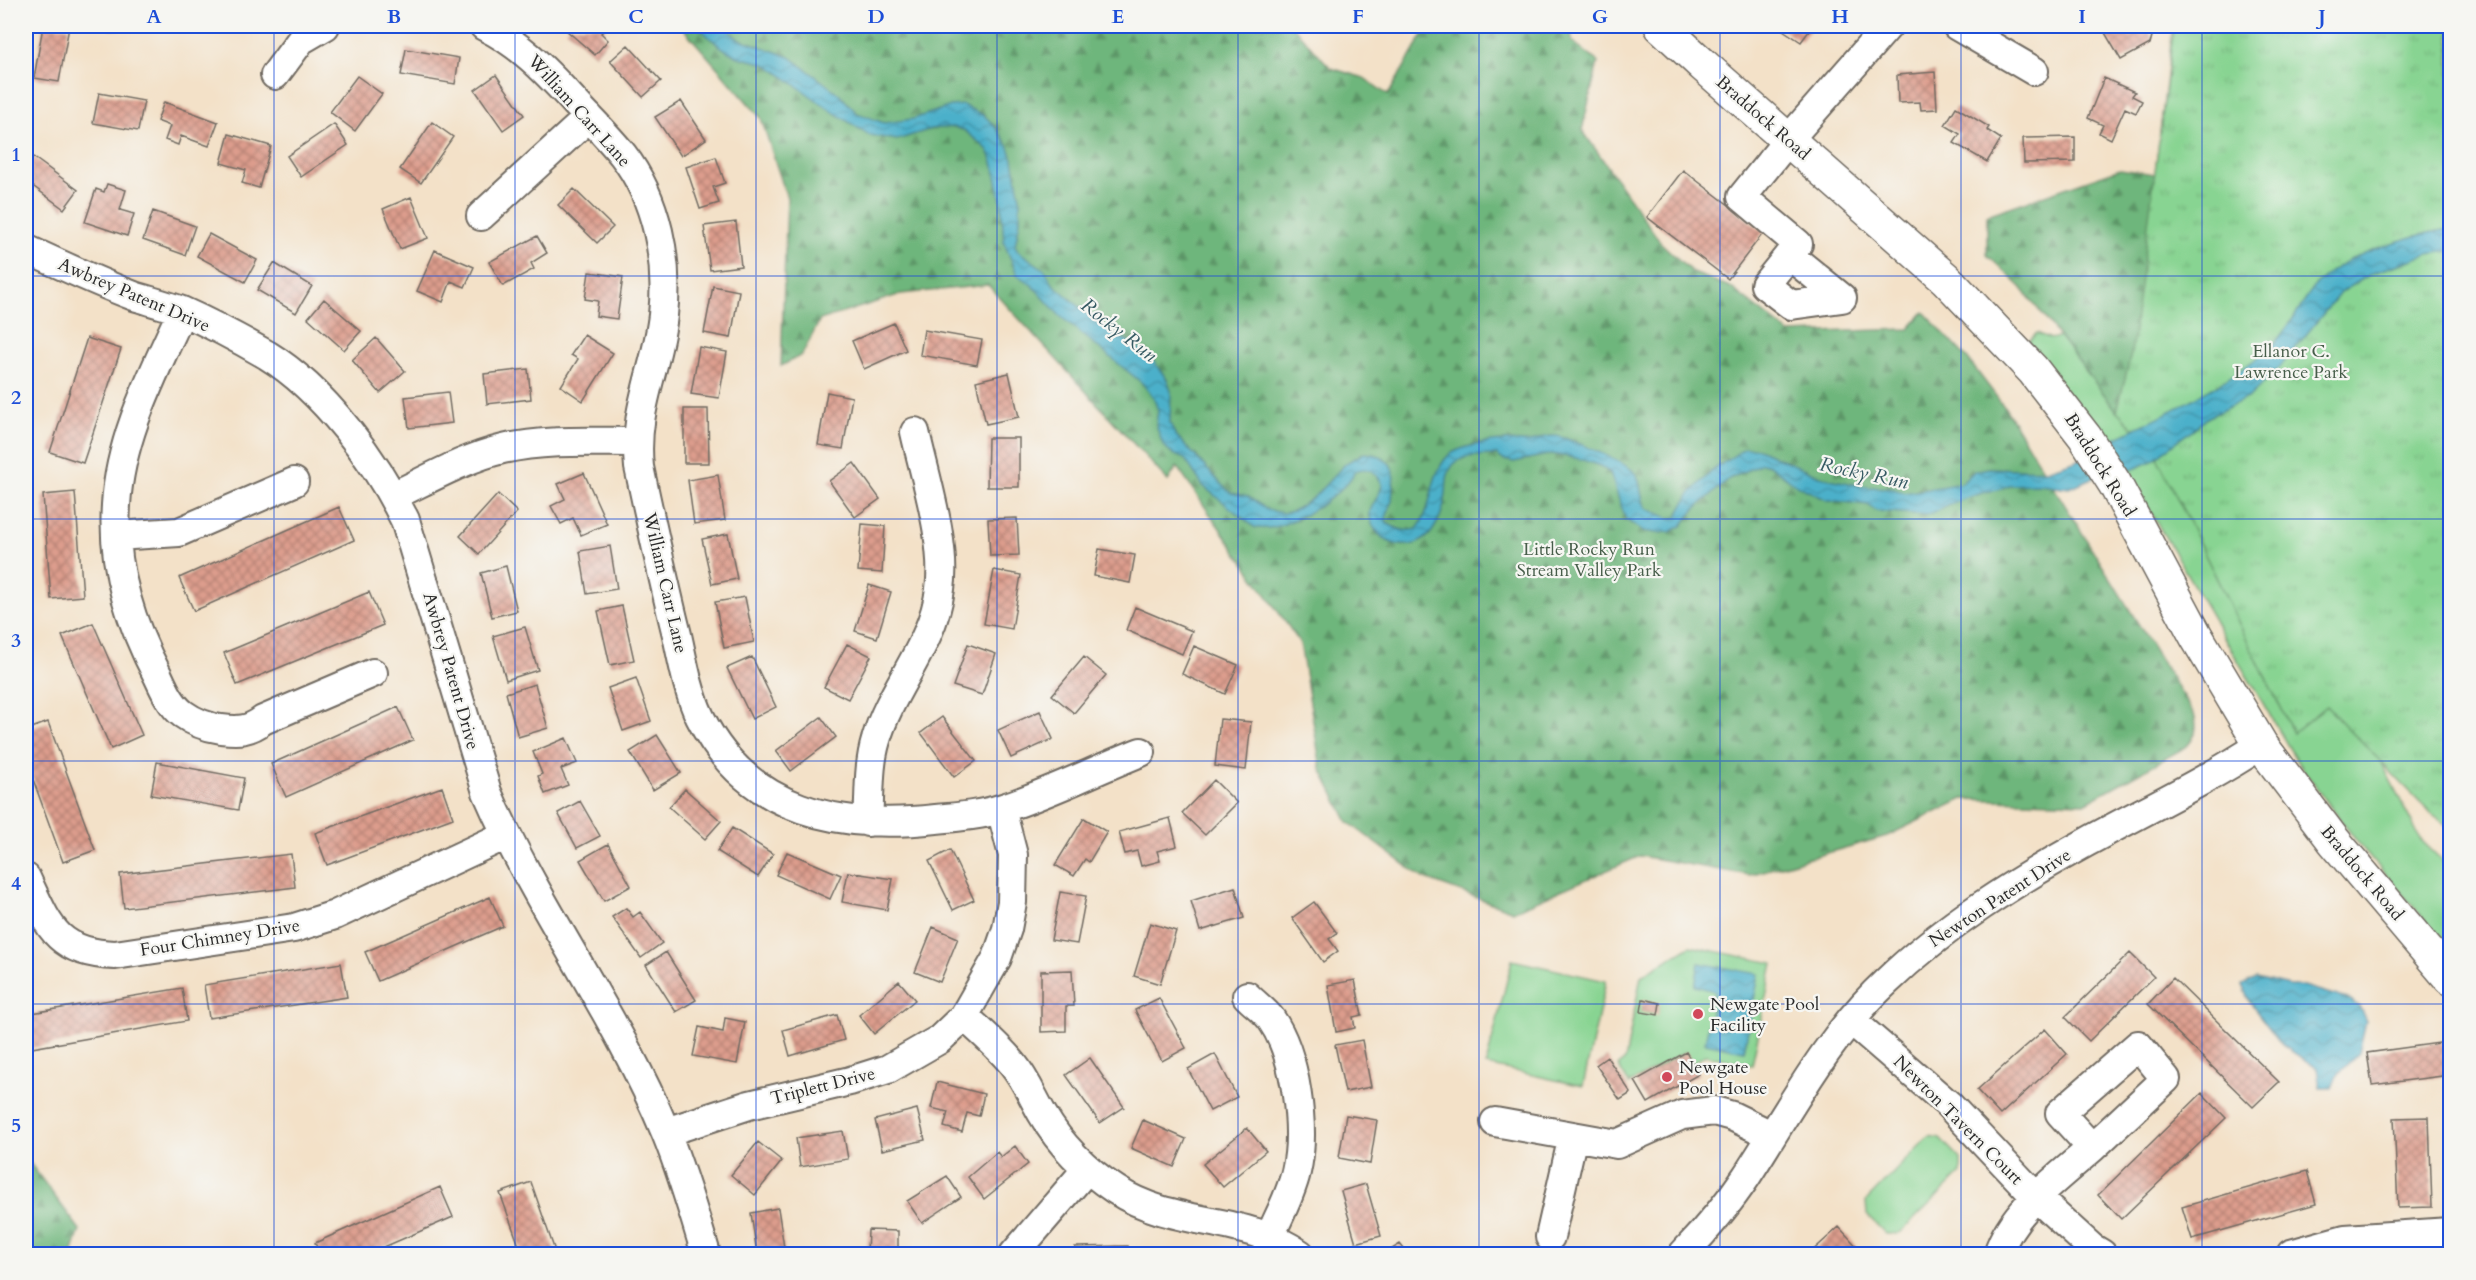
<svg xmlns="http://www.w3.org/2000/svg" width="2476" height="1280" font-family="Cardo,serif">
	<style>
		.grass { fill: #88d492; stroke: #5a805e; stroke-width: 1.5 }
		.forest { fill: url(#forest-firs); stroke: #4c7054; stroke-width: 1.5 }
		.park { fill: url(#park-tufts); stroke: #5a805e; stroke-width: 1.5 }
		.water { fill: url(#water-waves); stroke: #3b6e7a; stroke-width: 1.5 }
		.building { fill: url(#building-cross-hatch) }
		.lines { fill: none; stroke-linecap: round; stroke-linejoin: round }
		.minor-casing { stroke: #716b62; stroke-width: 32 }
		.major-casing { stroke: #716b62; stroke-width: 36 }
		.minor { stroke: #fff; stroke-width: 28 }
		.major { stroke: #fff; stroke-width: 33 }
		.grid { fill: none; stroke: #1d4ed8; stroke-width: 1.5; stroke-opacity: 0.55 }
		.poi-dot { fill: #d1495b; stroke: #f6f6f2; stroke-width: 2 }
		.labels { text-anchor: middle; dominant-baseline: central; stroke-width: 4.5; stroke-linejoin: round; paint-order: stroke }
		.street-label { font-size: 18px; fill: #2b2b2b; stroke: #f6f6f2 }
		.park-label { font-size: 18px; fill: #475e4a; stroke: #f6f6f2 }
		.poi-label { font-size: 18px; fill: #2b2b2b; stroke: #f6f6f2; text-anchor: start }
		.water-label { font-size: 20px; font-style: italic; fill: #365a63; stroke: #f6f6f2 }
		.neatline { fill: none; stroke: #1d4ed8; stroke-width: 2 }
		.grid-label { font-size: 20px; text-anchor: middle; font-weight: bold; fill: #1d4ed8 }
	</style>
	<defs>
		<pattern id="forest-firs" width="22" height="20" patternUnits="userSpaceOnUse" patternTransform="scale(1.5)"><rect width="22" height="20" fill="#6eb67c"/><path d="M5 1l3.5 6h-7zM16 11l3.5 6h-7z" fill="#5b9466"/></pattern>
		<pattern id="park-tufts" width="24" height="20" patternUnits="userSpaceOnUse" patternTransform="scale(1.5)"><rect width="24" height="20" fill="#88d492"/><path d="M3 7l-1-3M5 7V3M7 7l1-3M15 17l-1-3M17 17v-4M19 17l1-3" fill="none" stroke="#76b67e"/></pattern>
		<pattern id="water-waves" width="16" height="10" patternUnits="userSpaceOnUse" patternTransform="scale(1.5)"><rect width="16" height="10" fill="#4bb0ca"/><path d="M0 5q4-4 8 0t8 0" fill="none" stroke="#3f8fa4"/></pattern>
		<pattern id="building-cross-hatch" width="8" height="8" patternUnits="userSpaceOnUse" patternTransform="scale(1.5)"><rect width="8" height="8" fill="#dd9d8d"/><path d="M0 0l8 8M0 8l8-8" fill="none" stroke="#b38073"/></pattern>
	</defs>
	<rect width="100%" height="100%" fill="#f6f6f2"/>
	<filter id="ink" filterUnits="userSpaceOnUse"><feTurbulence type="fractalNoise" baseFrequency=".0167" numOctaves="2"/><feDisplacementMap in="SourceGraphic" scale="12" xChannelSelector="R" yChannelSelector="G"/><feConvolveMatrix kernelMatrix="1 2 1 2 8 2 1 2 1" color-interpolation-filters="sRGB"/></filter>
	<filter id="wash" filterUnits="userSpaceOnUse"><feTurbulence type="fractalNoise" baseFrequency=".008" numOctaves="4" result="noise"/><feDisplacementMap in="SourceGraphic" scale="24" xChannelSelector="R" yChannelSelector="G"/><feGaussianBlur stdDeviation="1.35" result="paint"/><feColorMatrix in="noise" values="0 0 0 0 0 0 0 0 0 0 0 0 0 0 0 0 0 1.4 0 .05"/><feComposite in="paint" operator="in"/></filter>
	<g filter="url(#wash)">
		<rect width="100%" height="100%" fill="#f3e1c8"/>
		<path class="grass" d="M2098,327L2247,495L2420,839L2450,868V949L2358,843L2298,763L2127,472L2028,342L2037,333L2051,339Z
			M1690,946L1773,963L1752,1065L1705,1055L1693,1064L1685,1052L1629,1084L1618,1066L1625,1060L1641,976Z
			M1512,960L1606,981L1583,1086L1486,1065Z
			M1929,1136L1940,1138L1961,1160V1173L1899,1234H1886L1867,1215L1866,1201Z"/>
		<path class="forest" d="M681,26H1292L1331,68L1364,78L1388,95L1428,26H1571L1572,41L1598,62L1582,130L1661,243L1693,273L1730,287L1789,333L1909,329L1924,312L1967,358L2005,408L2194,714C2198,728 2196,737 2186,747L2085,803L1963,799L1887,836L1749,875L1640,856L1513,911L1423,878L1348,822L1321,769L1300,643L1177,467L1168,481L988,285L901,294L820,320L802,355L781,366L787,198L761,118Z
			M2173,26H2450L2131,355L2117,411L2021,287L1987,255V215L2120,169L2155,174Z
			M26,1158L80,1230L72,1254H26Z"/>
		<path class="park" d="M2174,26H2450V827L2431,813L2326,706L2293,733L2151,445L2117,411L2131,354Z"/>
		<path class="water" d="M698,26H723L737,38L790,57L839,94L857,113L884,123L913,119L951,106L963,105L985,116L997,129L1009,147L1013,159L1020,198V221L1015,245L1018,251L1045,270L1053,284L1097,322L1145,352L1156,364L1168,381L1171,391L1170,423L1175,434L1221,484L1231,493L1247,496L1268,510L1283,513L1293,511L1313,498L1346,463L1364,453L1372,454L1380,456L1390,464L1394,473L1392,501L1386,518L1387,523C1398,530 1406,532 1417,529C1433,509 1429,478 1446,458C1456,446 1492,441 1507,441C1514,441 1523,443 1530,442C1539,439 1545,435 1556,436C1568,437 1620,461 1631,469C1645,481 1637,495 1647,509L1670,518L1677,517L1689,495L1713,470L1745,448H1756L1825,478L1868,487L1891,488L1905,493L1962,483L1974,471L1989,468L2046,470L2077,460L2088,451C2150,421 2214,394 2267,350C2287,333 2298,308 2314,287C2339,255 2411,235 2450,229V251L2428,254L2371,274L2340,293L2280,367L2249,397L2209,417L2150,462L2127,472L2105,473L2069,488L2040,484L2009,485L1998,490L1985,492L1964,499L1927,515L1876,511L1868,505L1827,500L1798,486L1769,465L1762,463L1729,479L1695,509L1682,526L1670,532L1656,533L1643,531L1626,520L1610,473L1600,466L1580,459L1552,454L1514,462L1503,460L1497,455C1484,456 1463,454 1453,465C1444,476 1448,487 1445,500C1443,510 1439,521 1433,530C1416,556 1376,547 1370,517C1368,506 1381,497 1382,484C1376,471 1368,466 1355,471C1345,495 1281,536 1254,527L1203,486L1185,459L1173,454L1163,445L1156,425L1158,411L1154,398L1142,383L1060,316L1032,285L1018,276L1004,243L1001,201L993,162L988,150L964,130L953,127L931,129L897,140L869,135L833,112L769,66C758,61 747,60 736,56C722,49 708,37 698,26Z
			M1699,963L1759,974L1744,1051L1705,1043L1715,991L1695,986Z
			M2256,978L2290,986H2304L2351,1000L2360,1008L2366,1021L2359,1053L2337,1076L2332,1088H2320L2317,1068L2282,1045L2250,1003L2242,985Z"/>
		<g id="blocks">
			<path class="building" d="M43,26L69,27L59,82L34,78Z
				M108,26H145V27L109,30Z
				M570,26H607L601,33L608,40L595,55L566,30Z
				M1777,26H1816L1814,28L1812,27L1801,42Z
				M2101,26H2135L2136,28L2140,26L2148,29L2152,36L2150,44L2121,60Z
				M628,45L661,81L643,97L610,61Z
				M406,49L459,58L455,84L401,75Z
				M1935,72L1937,109L1921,110L1920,102L1898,103L1897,75Z
				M496,75L524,115L503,130L475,90Z
				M357,76L382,94L355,131L330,112Z
				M2104,78L2135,92L2132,96L2142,101L2136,113L2125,108L2111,139L2099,133L2103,125L2088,118Z
				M99,93L144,101L138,131L93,123Z
				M681,101L706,139L681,156L655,117Z
				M164,102L218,122L209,146L181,136L178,145L165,140L170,126L157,121Z
				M1956,107L1989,127L1987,130L2001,139L1987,162L1954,143L1960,134L1945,125Z
				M432,122L453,137L421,183L400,169Z
				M334,124L348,145L301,177L287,156Z
				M229,134L271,146L259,188L242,183L246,170L221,163Z
				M2075,137V162L2024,163L2023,138Z
				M33,157L78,190L64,209L26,181V167Z
				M716,157L725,183L713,187L719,203L700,209L686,167Z
				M1683,170L1764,232L1728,279L1647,217Z
				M107,184L126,190L120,210L134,214L127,236L85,222L96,189L104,192Z
				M574,189L613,227L597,243L558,205Z
				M411,197L428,238L400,249L383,209Z
				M153,211L195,226L185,255L143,240Z
				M736,222L741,266L710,270L704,226Z
				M209,234L257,260L245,282L197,256Z
				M537,236L547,253L531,263L534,269L503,286L489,262Z
				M435,250L474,267L465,287L451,281L443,302L417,291Z
				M274,263L312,286L296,313L257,290Z
				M589,272L623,277L617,319L596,316L598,301L585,299Z
				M713,286L739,291L731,338L704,333Z
				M324,299L361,331L344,350L308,318Z
				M894,323L906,350L864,369L852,341Z
				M924,330L982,340L977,365L920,355Z
				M584,335L613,353L583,401L561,386L578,359L571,355Z
				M87,338L121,349L83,463L50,452Z
				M376,338L405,371L380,393L352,360Z
				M699,347L727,352L719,398L691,394Z
				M528,369L531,399L487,404L484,374Z
				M1009,373L1019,417L986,424L976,381Z
				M448,392L452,423L409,428L405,397Z
				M827,392L852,397L843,449L818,445Z
				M684,409H708L709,463H684Z
				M988,438H1019V487H987Z
				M854,463L880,499L855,517L829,481Z
				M584,473L607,524L581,535L573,518L561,524L551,506L565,499L558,484Z
				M718,475L725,520L694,524L688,480Z
				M75,492L83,596L51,599L43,495Z
				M498,494L517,512L479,554L460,536Z
				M339,507L354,540L194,611L179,578Z
				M1017,518L1019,555L990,556L988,519Z
				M862,524L885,526L882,573L858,571Z
				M728,534L737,579L712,584L702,539Z
				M610,546L617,589L587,594L580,551Z
				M1099,549L1135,555L1130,583L1094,576Z
				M506,566L517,611L492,617L481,573Z
				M994,570L1021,575L1012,629L984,624Z
				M869,585L891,592L877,638L855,631Z
				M369,592L383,625L237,685L224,653Z
				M745,597L754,642L724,648L715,602Z
				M622,606L634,660L610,665L598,611Z
				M1135,607L1192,631L1182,654L1126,630Z
				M93,623L142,735L111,749L62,636Z
				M525,627L538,670L506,680L493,636Z
				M847,644L871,656L848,699L824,687Z
				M968,644L996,654L982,695L953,686Z
				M1194,646L1238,665L1225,694L1182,674Z
				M752,657L776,707L752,719L727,668Z
				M1084,657L1106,675L1074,713L1052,695Z
				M636,678L651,721L623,731L608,688Z
				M535,684L548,728L518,737L506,693Z
				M398,707L413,740L286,797L271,764Z
				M1040,711L1053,739L1011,758L998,730Z
				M821,717L836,737L791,771L776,751Z
				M942,717L976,761L954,777L921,733Z
				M1220,719L1251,722L1246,770L1215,766Z
				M48,722L95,850L63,862L26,760V730Z
				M657,735L681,773L653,790L630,752Z
				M566,738L577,763L561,769L568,785L545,794L538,776L542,774L533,752Z
				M157,762L244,778L238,810L151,795Z
				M1214,780L1237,803L1205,835L1182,813Z
				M442,787L453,818L327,865L315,833Z
				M685,789L721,821L705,839L669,807Z
				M580,801L600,836L577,848L558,813Z
				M1084,818L1107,832L1089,862L1085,859L1074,876L1055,865Z
				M1170,818L1177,846L1157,851L1160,861L1141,866L1137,851L1125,854L1119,832Z
				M732,828L773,854L758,877L717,851Z
				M608,844L631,886L604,901L580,860Z
				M950,850L974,900L953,910L929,861Z
				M787,852L841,875L830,899L776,875Z
				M291,854L295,887L124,908L120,874Z
				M848,872L893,879L887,910L842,902Z
				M1235,887L1244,918L1200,931L1191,901Z
				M1060,892L1086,896L1077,944L1051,940Z
				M490,897L503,926L378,981L365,952Z
				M1314,902L1337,933L1329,939L1338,951L1323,962L1292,918Z
				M626,908L633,917L640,912L662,943L641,958L612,917Z
				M1150,923L1176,931L1160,984L1134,976Z
				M933,927L958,938L940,982L915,972Z
				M666,952L696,1000L676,1012L646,965Z
				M2130,953L2154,977L2089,1041L2065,1017Z
				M341,963L347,997L209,1018L204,985Z
				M1072,970L1074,1006H1066V1031L1041,1032V971Z
				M2173,978L2279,1082L2253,1107L2148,1004Z
				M1355,980L1362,1015L1353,1017L1355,1028L1336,1032L1328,985Z
				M899,981L915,1000L874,1034L859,1015Z
				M182,988L187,1021L26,1049V1014Z
				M1159,998L1186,1048L1162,1061L1135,1010Z
				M1643,999L1660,1003L1658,1015L1641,1012Z
				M837,1015L844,1040L790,1056L783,1030Z
				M725,1018L745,1022L737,1064L693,1056L699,1027L723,1032Z
				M2045,1029L2067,1054L2000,1115L1977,1090Z
				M1362,1040L1371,1087L1345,1092L1335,1045Z
				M2446,1042L2450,1075L2372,1085L2367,1053Z
				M1686,1052L1699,1074L1648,1103L1635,1081Z
				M1215,1054L1237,1097L1210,1111L1188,1069Z
				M1607,1057L1631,1093L1620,1100L1596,1065Z
				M1090,1058L1124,1107L1100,1123L1066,1075Z
				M937,1082L984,1094L979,1116L967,1113L962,1132L944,1127L948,1112L931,1108Z
				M2202,1093L2226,1118L2121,1219L2098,1195Z
				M917,1109L925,1140L882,1150L875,1120Z
				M1346,1115L1377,1120L1370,1164L1339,1158Z
				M2429,1117L2432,1207L2398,1208L2394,1118Z
				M1143,1120L1186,1139L1174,1167L1131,1148Z
				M1247,1128L1266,1151L1223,1187L1203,1164Z
				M843,1131L848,1159L800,1167L796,1138Z
				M758,1142L782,1161L755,1195L731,1175Z
				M1015,1146L1028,1164L984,1199L968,1177L997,1152L1001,1157Z
				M2307,1171L2316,1204L2192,1239L2182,1207Z
				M947,1176L961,1197L922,1223L907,1201Z
				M531,1182L556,1254H522L500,1193Z
				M1366,1184L1381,1236L1356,1243L1341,1191Z
				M440,1187L453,1217L368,1254H320L315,1243Z
				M778,1208L785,1254H757L751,1213Z
				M1839,1227L1862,1252L1859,1254H1809Z
				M868,1230L898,1231V1254H867Z
				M1400,1244L1408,1254H1384Z
				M1128,1246V1254H1075V1247Z"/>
		</g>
	</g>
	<g filter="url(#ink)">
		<use href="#blocks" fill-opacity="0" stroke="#716b62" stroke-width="1.5"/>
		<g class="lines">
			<defs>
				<path id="minor" d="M484,26C520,44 544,69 571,98C588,117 607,135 623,155C657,199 669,261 663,315C657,369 633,409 639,467C651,523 663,579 677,635C683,662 688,692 700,717C747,812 840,830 936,819C958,817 982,815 1003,808C1050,793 1095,770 1141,752
					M1957,26L2034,71
					M275,75L301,40L325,26
					M481,216L589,117
					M26,249C61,265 97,282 134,296C150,301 166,305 182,311C209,323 241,340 267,355C324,390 376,461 405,520L487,792C538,910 617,1014 666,1133C682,1172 694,1214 706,1254
					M1789,255L1842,298L1791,305L1765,285L1798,244L1742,197L1788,140L1888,26
					M182,311C154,373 120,436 116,505C112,566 130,623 158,676C164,689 171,705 183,714C194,722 207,727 221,729C238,731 249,731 263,720L373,673
					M393,496C429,479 465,458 503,449C546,439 593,442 637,442
					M116,536L179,532L294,482
					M868,822C870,795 868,766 876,740C891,687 933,646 940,589C947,545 925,477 915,432
					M26,878C48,925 56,953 115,955L294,928L335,915L506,835
					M1247,996C1255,1004 1265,1011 1271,1019C1296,1054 1306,1130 1296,1172C1291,1194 1279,1216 1270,1236
					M964,1016C981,1031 999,1047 1013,1064C1026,1080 1033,1098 1043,1115C1061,1146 1087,1171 1116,1190C1172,1227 1245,1215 1300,1254
					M1851,1020L1948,1104L2037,1198L2092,1248L2102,1254
					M2138,1045L2166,1079L2092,1148L2060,1113Z
					M1495,1122L1617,1144L1682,1115L1714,1111L1732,1116L1771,1135
					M666,1132L749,1105L850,1081L888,1069L940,1039L964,1016L997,958L1007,929L1012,902L1013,855L1001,809
					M1550,1237L1573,1136
					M1014,1254L1087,1169
					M1683,1254C1705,1231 1728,1204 1746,1177C1789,1111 1828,1036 1886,982C1944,926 2016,881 2087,842C2145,810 2205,782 2261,745
					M1998,1254C2012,1210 2058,1178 2092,1148
					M2291,1254L2345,1239L2450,1232"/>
				<path id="major" d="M1661,26L1703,65L1946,279L2033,370L2085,437L2115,484L2196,636L2261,745L2334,841L2450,978"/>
			</defs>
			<use href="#minor" class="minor-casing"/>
			<use href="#major" class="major-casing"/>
			<use href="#minor" class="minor"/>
			<use href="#major" class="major"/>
		</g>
	</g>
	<path class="grid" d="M274,26V1254M515,26V1254M756,26V1254M997,26V1254M1238,26V1254M1479,26V1254M1720,26V1254M1961,26V1254M2202,26V1254M26,276H2450M26,519H2450M26,761H2450M26,1004H2450"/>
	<g class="poi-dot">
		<circle cx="1698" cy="1014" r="6"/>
		<circle cx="1667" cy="1077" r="6"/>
	</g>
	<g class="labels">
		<g class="street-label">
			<text transform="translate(579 111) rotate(48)">William Carr Lane</text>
			<text transform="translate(1763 118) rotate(41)">Braddock Road</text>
			<text transform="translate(134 295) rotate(23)">Awbrey Patent Drive</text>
			<text transform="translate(2100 465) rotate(58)">Braddock Road</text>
			<text transform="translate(665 583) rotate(77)">William Carr Lane</text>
			<text transform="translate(451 671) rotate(74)">Awbrey Patent Drive</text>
			<text transform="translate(2362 873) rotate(50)">Braddock Road</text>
			<text transform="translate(2000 898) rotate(-33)">Newton Patent Drive</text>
			<text transform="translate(220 938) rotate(-9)">Four Chimney Drive</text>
			<text transform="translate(823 1086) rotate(-14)">Triplett Drive</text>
			<text transform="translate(1958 1120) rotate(45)">Newton Tavern Court</text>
		</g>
		<g class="park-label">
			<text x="2291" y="351">Ellanor C.<tspan x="2291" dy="21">Lawrence Park</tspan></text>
			<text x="1589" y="549">Little Rocky Run<tspan x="1589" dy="21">Stream Valley Park</tspan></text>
		</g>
		<g class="poi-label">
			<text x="1710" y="1004">Newgate Pool<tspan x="1710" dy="21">Facility</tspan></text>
			<text x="1679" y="1067">Newgate<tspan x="1679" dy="21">Pool House</tspan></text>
		</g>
		<g class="water-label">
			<text transform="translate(1119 330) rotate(38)">Rocky Run</text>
			<text transform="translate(1864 473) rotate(12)">Rocky Run</text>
		</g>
	</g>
	<rect width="2476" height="1280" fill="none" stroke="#f6f6f2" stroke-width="66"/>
	<rect x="33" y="33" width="2410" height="1214" class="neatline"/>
	<g class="grid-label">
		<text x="154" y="23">A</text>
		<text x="394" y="23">B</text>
		<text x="636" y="23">C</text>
		<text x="876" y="23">D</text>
		<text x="1118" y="23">E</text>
		<text x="1358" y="23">F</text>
		<text x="1600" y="23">G</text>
		<text x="1840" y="23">H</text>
		<text x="2082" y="23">I</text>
		<text x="2322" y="23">J</text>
		<text x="16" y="161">1</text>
		<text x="16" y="404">2</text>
		<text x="16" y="647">3</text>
		<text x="16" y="890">4</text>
		<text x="16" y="1132">5</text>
	</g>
</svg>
